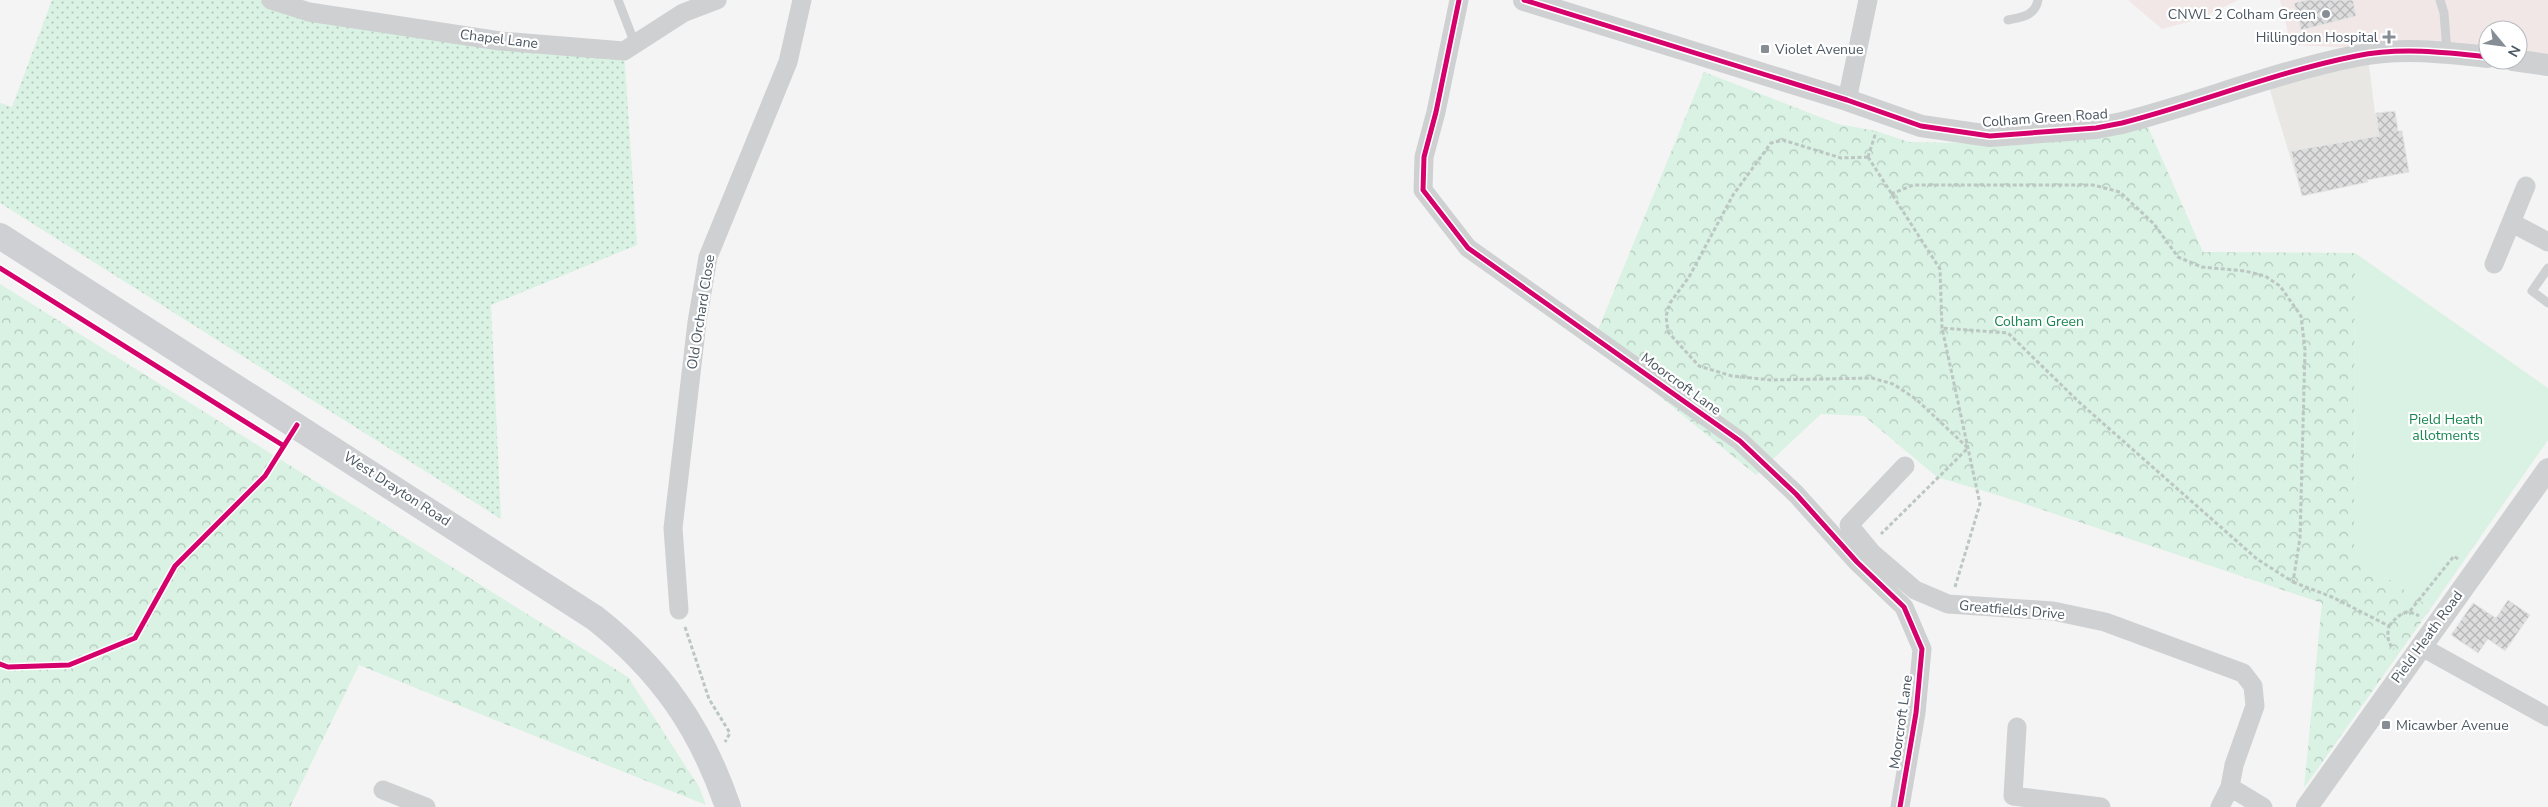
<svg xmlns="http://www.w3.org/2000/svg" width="2548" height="807" font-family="'Nunito Sans',sans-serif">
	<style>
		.commercial { fill: #e8e7e3 }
		.medical { fill: #f1e7e6 }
		.grass { fill: url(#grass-dots) }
		.park { fill: url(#park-crowns) }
		.garden { fill: #d9f2e3 }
		.building { fill: url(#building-cross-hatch); stroke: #e5e6e7 }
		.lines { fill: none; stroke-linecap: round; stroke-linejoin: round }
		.path { stroke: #bcc7c4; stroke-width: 3; stroke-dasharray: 4 2.5; stroke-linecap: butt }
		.service { stroke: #ced0d2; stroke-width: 9 }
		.minor { stroke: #ced0d2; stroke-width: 19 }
		.tertiary { stroke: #ced0d2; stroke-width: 22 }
		.secondary { stroke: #ced0d4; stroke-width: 26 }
		.cycleway-casing { stroke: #fff; stroke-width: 8 }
		.cycleway { stroke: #d6006c; stroke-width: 5 }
		.poi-dot { fill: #868d94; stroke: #fff; stroke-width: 2 }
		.labels { text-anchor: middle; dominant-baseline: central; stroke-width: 4.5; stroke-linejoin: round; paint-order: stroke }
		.poi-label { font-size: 14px; fill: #4a5661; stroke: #fff; text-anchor: end }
		.street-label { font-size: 14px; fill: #4a5661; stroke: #fff }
		.park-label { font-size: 14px; fill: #17864f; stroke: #fff }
	</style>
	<defs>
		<pattern id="grass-dots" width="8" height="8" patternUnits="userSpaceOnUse" patternTransform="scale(1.25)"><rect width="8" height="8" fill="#d9f2e3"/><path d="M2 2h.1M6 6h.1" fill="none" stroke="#b2c7bb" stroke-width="1.8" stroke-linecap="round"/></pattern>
		<pattern id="park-crowns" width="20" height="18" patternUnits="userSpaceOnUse" patternTransform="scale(1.25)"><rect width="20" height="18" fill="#d9f2e3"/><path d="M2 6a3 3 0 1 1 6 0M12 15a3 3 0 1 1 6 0" fill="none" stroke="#b2c7bb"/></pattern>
		<pattern id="building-cross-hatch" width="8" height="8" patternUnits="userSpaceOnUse" patternTransform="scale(1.25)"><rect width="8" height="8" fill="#ddddde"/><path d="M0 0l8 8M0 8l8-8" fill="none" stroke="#b5b6b7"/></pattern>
	</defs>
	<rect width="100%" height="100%" fill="#f4f4f4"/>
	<path class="commercial" d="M2368,57L2375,113L2395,111L2398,131H2402L2409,172L2367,180L2368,182L2302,196L2269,87Z"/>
	<path class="medical" d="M2128,0H2238L2200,19L2162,29Z
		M2280,0H2548V65L2518,60V30H2488V57L2447,52L2291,45Z"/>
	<path class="grass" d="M52,0H271L624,51L637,245L491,305L501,519L0,203V103L12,107Z"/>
	<path class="park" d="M1704,72L1838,124L1876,131L1909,142L2021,144L2148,127L2203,252L2355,253L2354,555L2431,608L2304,788L2322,603L2007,498L1937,477L1864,416L1821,414L1756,475L1593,342Z
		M0,284L628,677L699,787L706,805L359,665L290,807H0Z"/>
	<path class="garden" d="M2355,253L2548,388V440L2431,608L2354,555Z"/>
	<path class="building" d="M2306,0H2353L2356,16L2301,30L2294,3Z
		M2395,111L2398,131H2402L2409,172L2367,180L2368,182L2302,196L2291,151L2379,136L2376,113Z
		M2508,600L2530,615L2505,651L2488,639L2478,653L2451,635L2473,603L2496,618Z"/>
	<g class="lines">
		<path class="path" d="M1868,157L1940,269L1942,328L1980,504L1955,587
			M1868,157L1841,158L1783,140L1771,143L1733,195L1689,277L1670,303L1666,316L1668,332L1699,366L1732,376L1771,380L1872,378L1893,384L1916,399L1968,448L1881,534
			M1868,157L1876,132
			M1891,194L1913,185H2093L2120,192L2154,224L2178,257L2202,267L2245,271L2265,276L2280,286L2301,316L2305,350L2300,538L2293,582L2257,559L2080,403L2008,333L1942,328
			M2293,582L2332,597L2389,626C2387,635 2387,643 2394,649
			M2410,611L2454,556L2459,560
			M2389,626C2398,615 2406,608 2419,616
			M685,627L709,699L730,733L725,742"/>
		<path class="service" d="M618,0L635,44
			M2440,0L2444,13L2447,52
			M2008,20C2022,17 2035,16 2038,0
			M2548,268L2532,291L2548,303"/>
		<path class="minor" d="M271,0L309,12L500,41L624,51L683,13L717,0
			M1459,0L1436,112L1424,157L1423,190L1468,248L1740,441L1796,494L1857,562L1904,607L1922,649L1916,713L1900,807
			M1847,100L1868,0
			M2512,223L2548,242
			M2494,264L2526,186
			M1905,466L1849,525L1872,553L1915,590L1948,604L2053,611L2105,622L2243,673L2253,686L2255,706L2234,765L2230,787L2220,807
			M679,610L673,528L697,322L708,257L788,62L802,0
			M2420,646L2548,717
			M2017,727L2013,796L2101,807
			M2230,787L2263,807
			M383,790L426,807"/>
		<path class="tertiary" d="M1524,0L1847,100L1921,126L1990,136L2096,128L2122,123C2200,103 2276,72 2356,56C2399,47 2444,52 2488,57
			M2513,60L2548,65
			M2307,807L2548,469"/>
		<path class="secondary" d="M0,236L595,618C661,670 701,728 728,807"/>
		<defs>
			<path id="cycleway" d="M1459,0L1436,112L1424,157L1423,190L1468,248L1740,441L1796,494L1857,562L1904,607L1922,649L1916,713L1900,807
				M1524,0L1847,100L1921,126L1990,136L2096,128L2122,123C2200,103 2276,72 2356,56C2399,47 2444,52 2488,57
				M0,268L284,446
				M0,664L8,667L69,665L135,638L175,566L265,476L297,425"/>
		</defs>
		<use href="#cycleway" class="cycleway-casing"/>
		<use href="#cycleway" class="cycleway"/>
	</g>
	<g class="poi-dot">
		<circle cx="2326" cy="14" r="5"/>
		<path d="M2386.5 29.5h5v5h5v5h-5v5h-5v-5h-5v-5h5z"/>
		<rect x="1760" y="44" width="10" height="10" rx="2.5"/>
		<rect x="2381" y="720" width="10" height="10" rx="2.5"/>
	</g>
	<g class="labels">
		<g class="poi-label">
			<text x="2316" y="14">CNWL 2 Colham Green</text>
			<text x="2378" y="37">Hillingdon Hospital</text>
			<text x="1775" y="49" text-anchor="start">Violet Avenue</text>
			<text x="2396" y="725" text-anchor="start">Micawber Avenue</text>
		</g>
		<g class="street-label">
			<text transform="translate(499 39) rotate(7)">Chapel Lane</text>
			<text transform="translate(2045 118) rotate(-4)">Colham Green Road</text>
			<text transform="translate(701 312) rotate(-81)">Old Orchard Close</text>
			<text transform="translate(1681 384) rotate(36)">Moorcroft Lane</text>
			<text transform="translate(397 489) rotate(33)">West Drayton Road</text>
			<text transform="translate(2012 610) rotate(5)">Greatfields Drive</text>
			<text transform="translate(2427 637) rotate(-54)">Pield Heath Road</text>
			<text transform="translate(1901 722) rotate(-82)">Moorcroft Lane</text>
		</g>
		<g class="park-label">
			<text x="2039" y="321">Colham Green</text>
			<text x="2446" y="419">Pield Heath<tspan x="2446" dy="16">allotments</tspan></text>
		</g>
	</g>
	<g transform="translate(2503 45) rotate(119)"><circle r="24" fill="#ffffff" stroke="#b7bbc0"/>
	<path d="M0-4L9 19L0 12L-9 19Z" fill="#868d94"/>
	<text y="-8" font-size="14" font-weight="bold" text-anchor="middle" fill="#4a5661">N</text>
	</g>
</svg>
